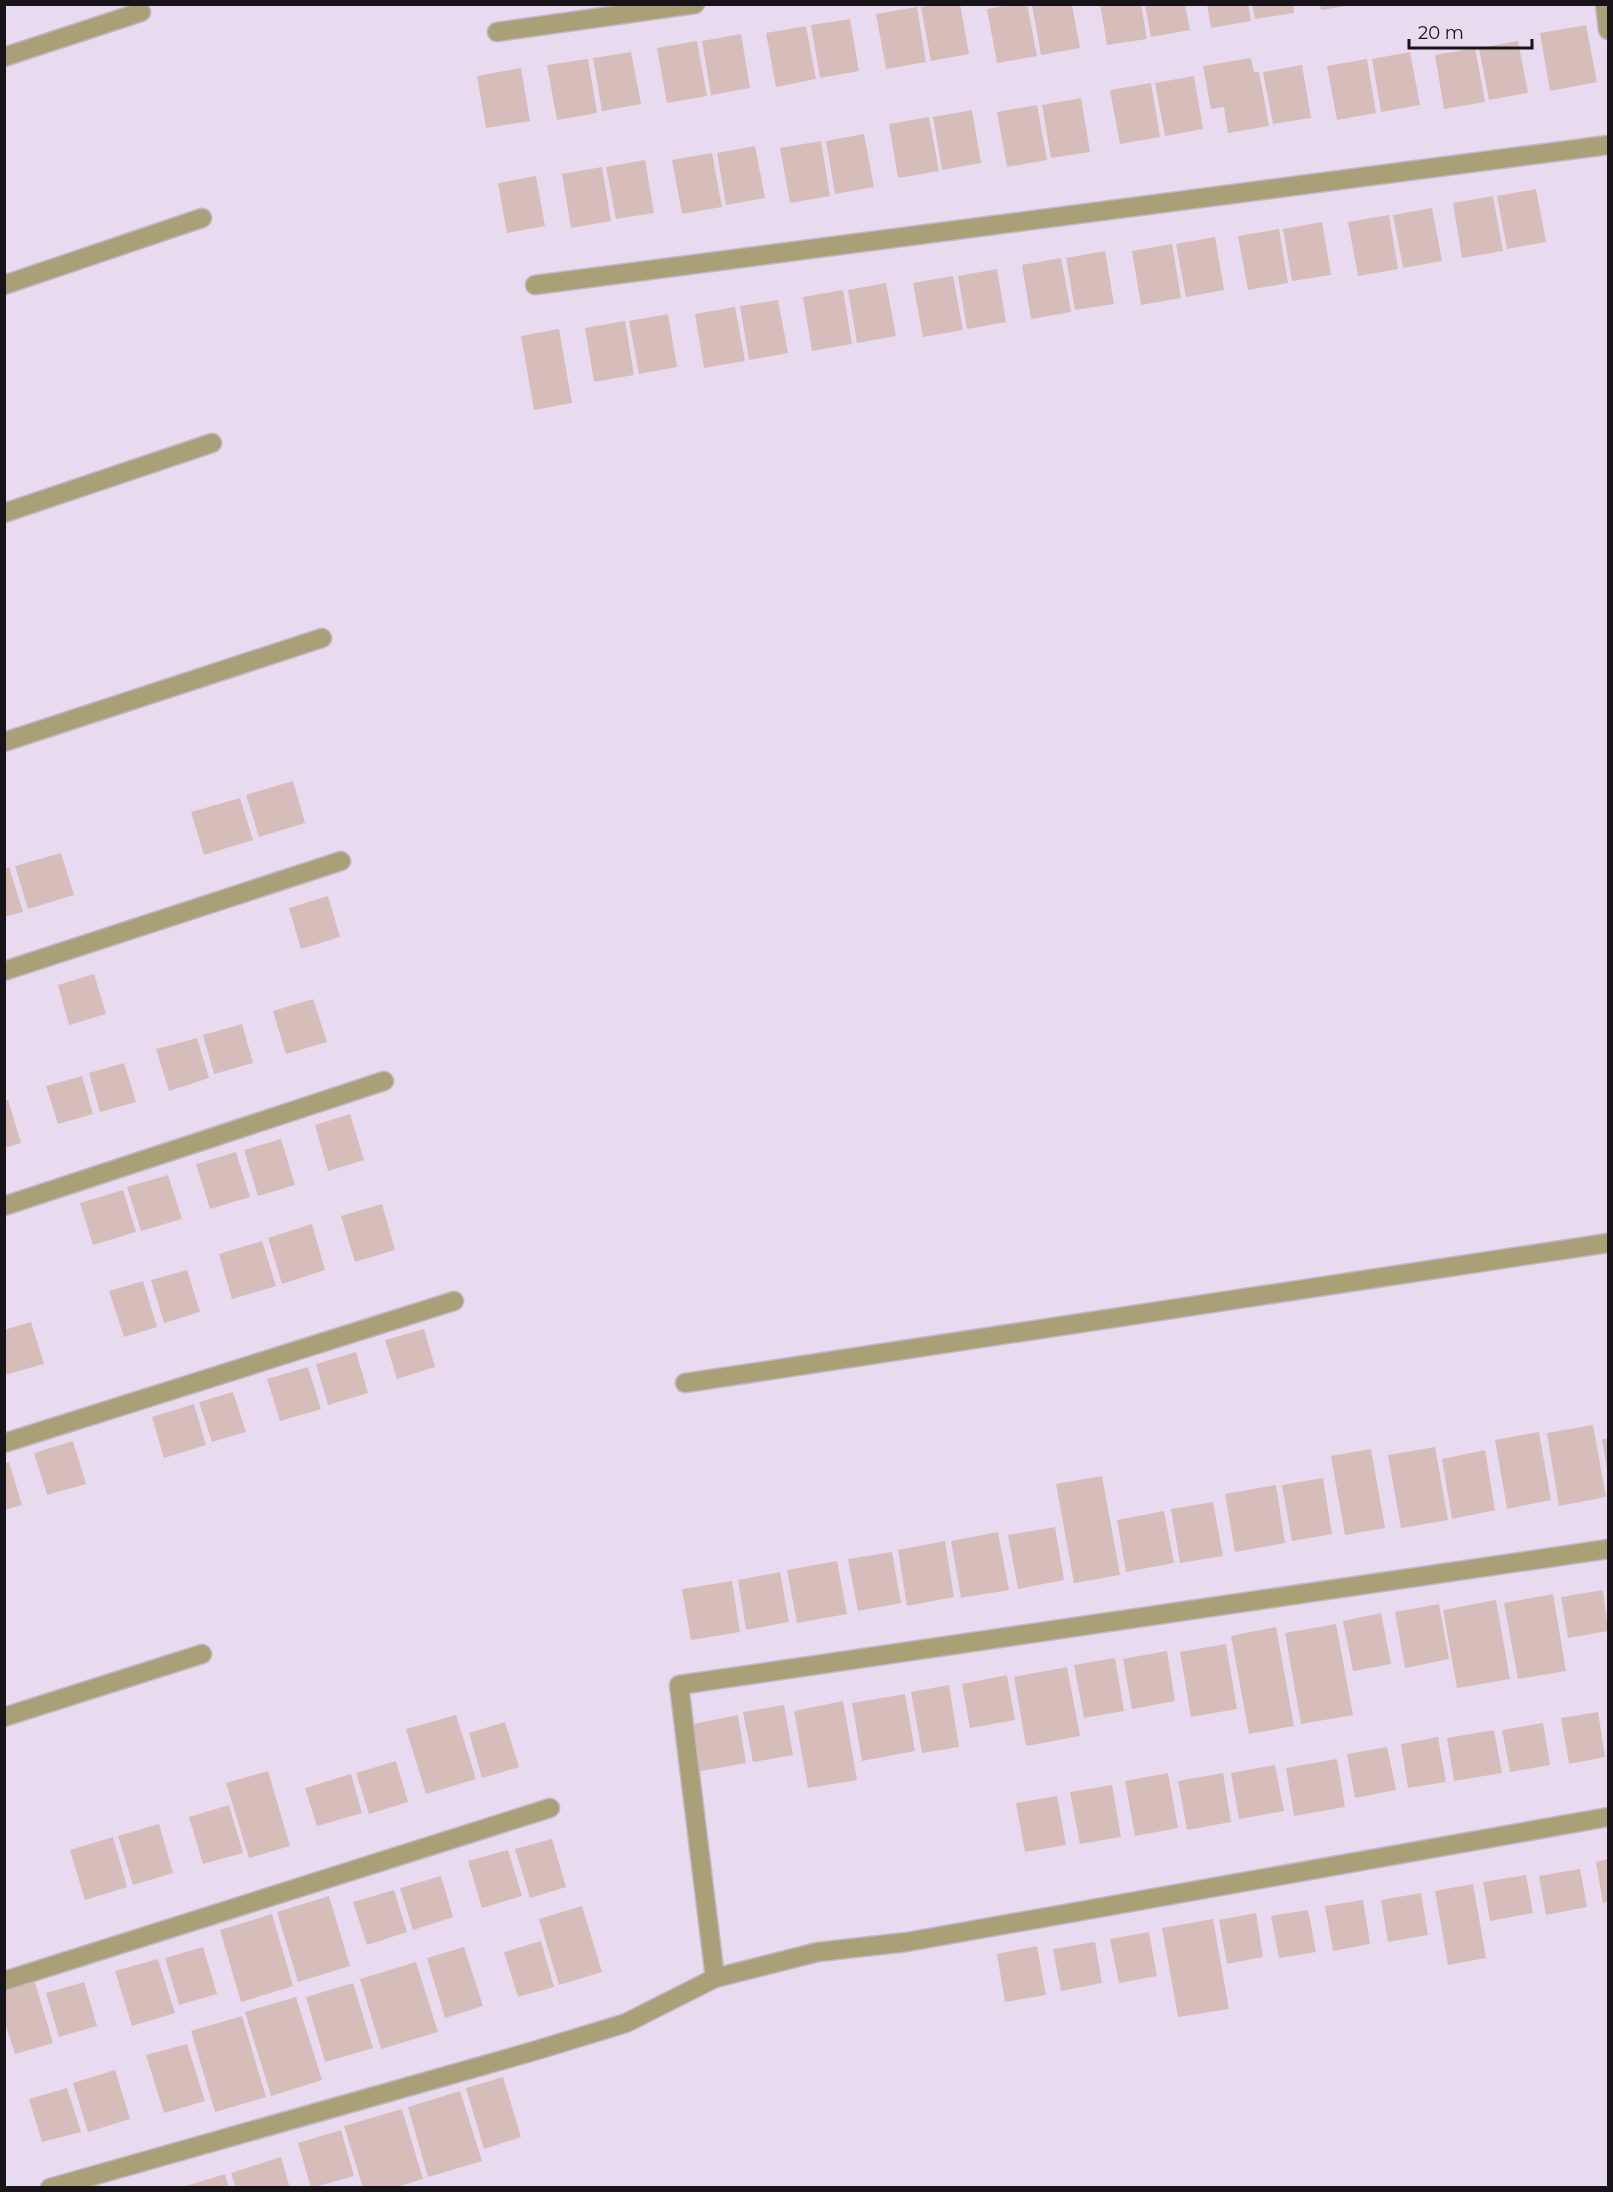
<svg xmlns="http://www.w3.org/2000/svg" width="1613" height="2192" font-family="Montserrat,sans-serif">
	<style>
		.building { fill: #d6bdb9 }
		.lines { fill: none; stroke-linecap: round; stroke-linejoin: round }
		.minor-casing { stroke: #c3b7c8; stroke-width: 21 }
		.minor { stroke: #aaa078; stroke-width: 18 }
	</style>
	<rect width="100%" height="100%" fill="#e9dbef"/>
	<path class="building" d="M937,4H960L969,54L931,61L921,7Z
		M1014,4H1027L1037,56L997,63L987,9Z
		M1100,4H1141L1147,39L1107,45Z
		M1207,4H1248L1251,21L1211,28Z
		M1252,4H1293L1294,13L1255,19Z
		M1320,4H1346V6L1321,10Z
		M1032,5H1072L1080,48L1041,55Z
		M1145,5H1185L1190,30L1151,37Z
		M917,7L926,62L886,69L876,14Z
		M850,19L859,71L820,78L811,25Z
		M1586,25L1597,82L1550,91L1540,33Z
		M806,26L816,79L776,87L766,33Z
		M741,34L750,88L711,95L702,41Z
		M697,41L707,96L667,103L657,48Z
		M1518,41L1528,93L1489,100L1479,48Z
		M1475,48L1485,102L1444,109L1435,55Z
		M631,52L641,104L602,111L593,58Z
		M1410,52L1420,105L1381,112L1372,59Z
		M1251,58L1254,72H1259L1269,126L1228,133L1224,107L1211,109L1203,66Z
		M588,59L597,113L557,120L547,65Z
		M1367,59L1376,113L1337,120L1327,66Z
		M1302,65L1311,118L1273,124L1263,72Z
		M521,68L530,121L486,128L477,76Z
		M1194,76L1203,129L1165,136L1155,83Z
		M1151,83L1160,137L1120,144L1110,90Z
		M1081,98L1090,152L1051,158L1042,105Z
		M1037,105L1047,160L1007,167L997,112Z
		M972,110L981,163L942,170L933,117Z
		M929,117L939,171L898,178L889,124Z
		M864,134L874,187L835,194L826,141Z
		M821,141L830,196L790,203L780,148Z
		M755,146L765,198L726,205L717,153Z
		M712,153L722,207L682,214L672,160Z
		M645,160L654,213L616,219L606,167Z
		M602,167L611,221L571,228L562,174Z
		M536,176L545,226L507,233L498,183Z
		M1536,189L1546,242L1507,249L1497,196Z
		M1493,196L1503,251L1462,258L1453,203Z
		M1432,208L1442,261L1403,268L1393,215Z
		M1389,215L1398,269L1358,276L1348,222Z
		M1322,222L1331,275L1292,281L1283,229Z
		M1279,229L1288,283L1248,290L1238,236Z
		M1215,237L1224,290L1186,297L1176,244Z
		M1172,244L1181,298L1141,305L1132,251Z
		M1105,251L1114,304L1075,310L1066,258Z
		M1061,258L1071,312L1031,319L1022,265Z
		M997,269L1006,322L967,329L958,276Z
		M953,276L963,330L923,337L913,283Z
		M886,283L896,336L857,343L848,290Z
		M843,290L852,344L812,351L803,297Z
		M778,300L788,353L749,360L740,306Z
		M735,307L745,361L704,368L695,314Z
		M668,314L677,367L639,374L629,321Z
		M625,321L634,375L594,382L585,328Z
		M559,329L572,403L534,410L521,336Z
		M293,781L305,823L259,837L246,795Z
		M240,798L253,840L204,855L191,812Z
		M61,853L74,895L28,909L15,866Z
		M9,867L23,912L4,917V869Z
		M328,896L340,937L301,949L289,908Z
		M94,974L106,1014L69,1025L58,985Z
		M313,999L327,1042L286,1054L273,1011Z
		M242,1024L253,1063L214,1074L203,1035Z
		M197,1038L209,1078L169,1091L156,1049Z
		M124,1063L136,1102L100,1112L89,1073Z
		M82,1076L93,1114L58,1124L46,1086Z
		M8,1100L21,1143L4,1148V1101Z
		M350,1114L364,1160L328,1171L315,1125Z
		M281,1139L295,1185L258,1196L244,1150Z
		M236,1152L250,1197L210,1209L196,1164Z
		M168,1175L182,1219L141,1231L127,1187Z
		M123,1190L136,1232L93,1245L80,1203Z
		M382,1204L395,1250L355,1262L341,1216Z
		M312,1224L325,1270L282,1284L268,1238Z
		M262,1241L276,1286L232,1299L219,1254Z
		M187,1270L200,1312L164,1323L151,1280Z
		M143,1281L157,1327L124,1337L109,1291Z
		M31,1322L44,1364L4,1375V1330Z
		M424,1329L435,1367L397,1379L385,1340Z
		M356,1352L368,1393L328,1405L316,1364Z
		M308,1367L321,1409L280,1421L267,1379Z
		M233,1392L246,1432L212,1442L199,1402Z
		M194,1404L206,1445L164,1458L152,1417Z
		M1593,1425L1606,1497L1559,1506L1547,1433Z
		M1539,1432L1551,1500L1507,1509L1495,1440Z
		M1608,1438V1469H1607L1602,1439Z
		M73,1441L86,1484L47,1495L34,1453Z
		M1435,1447L1448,1520L1401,1528L1388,1455Z
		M1371,1449L1385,1528L1345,1535L1331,1456Z
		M1485,1450L1495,1510L1452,1519L1442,1459Z
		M9,1462L22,1505L4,1510V1464Z
		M1102,1476L1120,1575L1074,1583L1056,1484Z
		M1323,1478L1332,1534L1292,1541L1282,1485Z
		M1276,1485L1285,1543L1235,1552L1225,1494Z
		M1213,1502L1223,1556L1180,1563L1171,1509Z
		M1164,1511L1174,1563L1126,1572L1117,1520Z
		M1055,1527L1064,1580L1018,1589L1008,1535Z
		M998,1532L1009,1590L961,1598L951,1541Z
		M945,1541L954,1597L907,1606L898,1550Z
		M892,1552L901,1603L858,1611L848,1559Z
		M837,1561L847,1614L797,1623L787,1570Z
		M780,1572L789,1622L746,1630L738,1580Z
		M732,1581L740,1632L691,1640L682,1589Z
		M1603,1590L1608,1631L1568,1638L1561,1597Z
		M1553,1594L1566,1671L1518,1679L1504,1603Z
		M1496,1600L1510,1679L1457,1688L1443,1610Z
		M1439,1604L1449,1659L1405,1668L1395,1612Z
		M1381,1613L1391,1664L1353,1671L1343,1621Z
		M1336,1624L1353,1715L1301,1724L1285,1633Z
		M1276,1627L1294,1726L1249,1734L1231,1636Z
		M1226,1644L1237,1709L1191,1717L1180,1652Z
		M1167,1651L1175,1701L1132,1709L1123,1659Z
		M1115,1658L1124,1711L1084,1718L1074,1665Z
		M1067,1667L1080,1736L1026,1746L1014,1677Z
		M1007,1675L1015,1720L970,1728L962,1684Z
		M949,1685L959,1747L922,1753L911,1692Z
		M905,1694L915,1751L862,1761L852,1703Z
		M843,1701L857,1780L808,1788L794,1711Z
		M784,1705L793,1755L753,1762L743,1712Z
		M1598,1712L1605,1757L1569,1764L1561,1718Z
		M456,1715L476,1779L426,1794L406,1729Z
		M738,1715L746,1763L696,1772L688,1725Z
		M505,1722L519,1767L482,1778L469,1733Z
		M1543,1723L1550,1765L1510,1772L1502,1730Z
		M1494,1730L1502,1773L1454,1781L1447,1738Z
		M1438,1737L1446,1782L1408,1788L1401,1744Z
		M1387,1747L1396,1790L1355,1798L1347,1754Z
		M1337,1759L1345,1807L1294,1816L1286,1768Z
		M396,1761L408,1802L369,1814L356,1773Z
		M1275,1765L1284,1811L1239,1819L1231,1773Z
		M268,1771L290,1846L249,1858L226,1783Z
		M1168,1773L1178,1828L1135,1836L1125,1781Z
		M1223,1773L1231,1822L1187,1830L1178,1781Z
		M351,1774L362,1813L317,1826L305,1788Z
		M1112,1785L1121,1837L1080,1844L1070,1792Z
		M1057,1796L1066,1845L1025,1852L1016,1803Z
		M229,1805L243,1853L203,1864L189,1817Z
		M159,1824L173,1873L133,1885L118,1836Z
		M113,1837L127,1887L85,1900L70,1850Z
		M552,1839L566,1887L530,1898L515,1849Z
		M508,1850L522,1896L482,1908L468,1861Z
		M1608,1859V1902L1603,1903L1596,1862Z
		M1580,1869L1587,1907L1546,1915L1539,1876Z
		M1526,1875L1533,1913L1490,1921L1483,1882Z
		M441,1876L453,1917L413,1930L400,1888Z
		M1473,1884L1486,1958L1448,1965L1435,1891Z
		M394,1890L407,1932L367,1945L353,1902Z
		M1421,1893L1428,1935L1388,1942L1381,1900Z
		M329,1896L350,1966L298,1982L277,1912Z
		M1363,1900L1370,1944L1333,1951L1325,1906Z
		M582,1906L602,1972L559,1985L539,1919Z
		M1308,1910L1316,1952L1279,1958L1271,1916Z
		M1256,1913L1263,1957L1227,1964L1219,1920Z
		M272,1914L293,1986L241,2002L220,1930Z
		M1213,1919L1229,2009L1178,2017L1162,1928Z
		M1149,1932L1157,1976L1119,1983L1110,1939Z
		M541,1941L554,1987L518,1997L504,1952Z
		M1095,1942L1102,1983L1061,1991L1053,1949Z
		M1037,1946L1046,1995L1005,2002L997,1954Z
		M203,1947L217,1994L179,2005L165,1958Z
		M464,1947L483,2006L445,2018L427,1958Z
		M158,1959L175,2013L132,2026L115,1971Z
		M416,1962L438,2032L381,2049L360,1979Z
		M34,1979L53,2043L15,2054L4,2020V1988Z
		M84,1982L97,2026L59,2037L46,1993Z
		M353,1983L373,2048L325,2062L306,1997Z
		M296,1997L322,2080L271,2096L245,2012Z
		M242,2016L266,2097L215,2112L191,2031Z
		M187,2044L205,2101L164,2113L146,2055Z
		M115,2070L130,2119L88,2132L73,2083Z
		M503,2077L521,2137L484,2149L466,2088Z
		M67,2088L81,2132L42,2142L29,2099Z
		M460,2091L482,2161L428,2177L408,2107Z
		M402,2109L423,2179L394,2188H363L344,2126Z
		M341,2130L354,2176L311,2188L298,2143Z
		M281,2157L290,2188H236L231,2173Z
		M225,2174L229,2188H183V2187Z"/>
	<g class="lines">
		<defs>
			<path id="minor" d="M1605,4L1608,30
				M497,32L695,4
				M4,57L141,12
				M4,285L202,218
				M535,285L1608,145
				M4,513L212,443
				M4,742L322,638
				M4,971L341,861
				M4,1206L384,1081
				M685,1383L1608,1243
				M4,1443L454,1301
				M4,1717L202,1654
				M715,1978L679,1685L1608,1549
				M4,1981L550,1808
				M50,2188L534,2051L626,2023L715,1978L818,1952L907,1942L1608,1817"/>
		</defs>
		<use href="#minor" class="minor-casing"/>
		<use href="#minor" class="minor"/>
	</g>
	<rect width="1613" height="2192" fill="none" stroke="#171319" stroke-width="12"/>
	<path d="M1409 39v9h123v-9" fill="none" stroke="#171319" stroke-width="3"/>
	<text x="1418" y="39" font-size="18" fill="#171319" stroke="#e9dbef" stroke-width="4.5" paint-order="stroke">20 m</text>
</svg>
